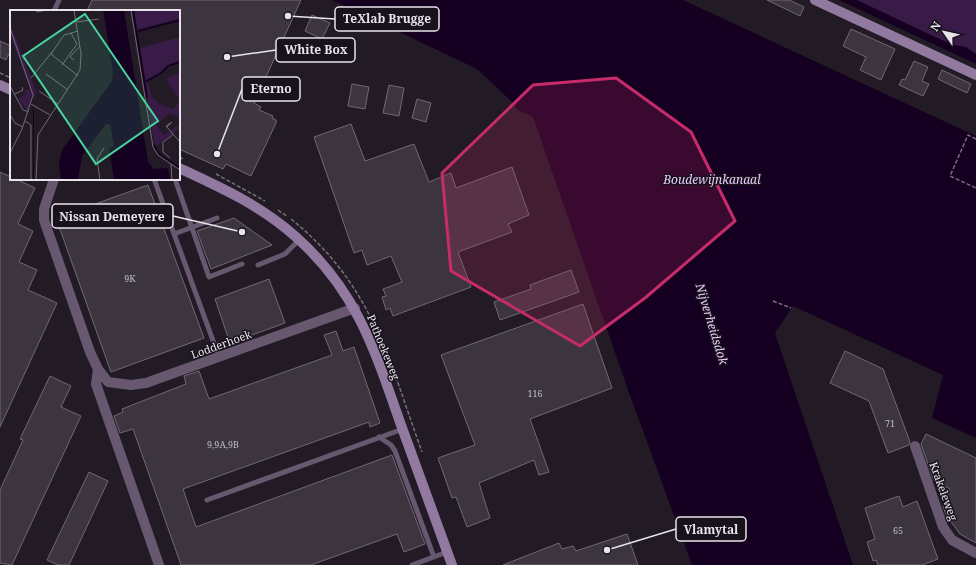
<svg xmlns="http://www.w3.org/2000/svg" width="976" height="565" font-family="'Noto Serif',serif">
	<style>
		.green { fill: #381b46 }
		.water { fill: #160021 }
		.building { fill: #3c3540; stroke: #706874 }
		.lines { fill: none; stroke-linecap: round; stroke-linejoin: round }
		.path { stroke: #777079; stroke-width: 1.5; stroke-dasharray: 4 2; stroke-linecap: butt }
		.lane { stroke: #675870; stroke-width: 5 }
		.street { stroke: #675870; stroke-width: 10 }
		.secondary { stroke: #92799f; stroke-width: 10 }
		.marked { fill: #c62c69; fill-opacity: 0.2; stroke: #c62c69; stroke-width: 3; stroke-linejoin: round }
		.labels { text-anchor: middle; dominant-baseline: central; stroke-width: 3; stroke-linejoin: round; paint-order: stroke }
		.number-label { font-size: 9px; fill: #beb8c0 }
		.street-label { font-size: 11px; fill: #e9e4eb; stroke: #18121c }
		.water-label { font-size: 12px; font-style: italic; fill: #ebcbfc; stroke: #18121c }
		.inset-river { fill: none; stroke: #160021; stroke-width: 2 }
		.inset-road { fill: none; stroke: #726b74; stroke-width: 1 }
		.view { fill: #47d49d; fill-opacity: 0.15; stroke: #47d49d; stroke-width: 2 }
		.inset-edge { fill: none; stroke: #e9e4eb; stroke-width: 2 }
		.leader { fill: none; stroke: #e9e4eb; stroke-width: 1.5 }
		.callout-dot { fill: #e9e4eb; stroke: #18121c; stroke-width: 1.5 }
		.callout { fill: #18121c; stroke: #e9e4eb; stroke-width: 1.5 }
		.callout-label { font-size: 12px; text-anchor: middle; font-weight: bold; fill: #e9e4eb }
	</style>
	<rect width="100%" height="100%" fill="#221b25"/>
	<path class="green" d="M847,0H976V60Z"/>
	<path class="water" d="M332,0H683L976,136V438L932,418L943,375L793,306L775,333L853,565H692L628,390L533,117L518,110L511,101L477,69Z
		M839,0H857L935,37L954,45L966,47L976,54V64Z"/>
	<path class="building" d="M92,0H301L254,103L261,107L259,110L273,116L272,118L276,120V123L251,176L226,164L223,169L179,149V11H87Z
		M767,0H789L804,7L800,16Z
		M312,15L330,23L322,39L305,31Z
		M851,29L895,49L881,80L860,70L866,57L843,46Z
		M0,41L11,46V56L8,55L6,60L0,57Z
		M914,61L928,67L922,81L929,84L923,96L899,85L902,79L905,80Z
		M942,70L971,84L967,93L938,79Z
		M352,84L369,87L365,109L348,106Z
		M389,85L404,88L399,116L383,113Z
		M417,99L431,103L426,122L412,118Z
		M351,124L365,161L414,144L429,182L451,173L456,188L512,167L529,215L508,224L512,232L458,252L471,287L393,316L390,308L386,310L382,297L386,296L383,289L402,282L391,256L367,265L362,250L354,253L314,137Z
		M0,172L11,177V179H16L35,188L18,224L33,231L19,262L37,270L28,290L57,303L0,427Z
		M148,185L204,338L111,372L56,218Z
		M234,218L272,245L211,269L197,231Z
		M571,270L579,292L500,320L494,302L531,289L530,285Z
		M269,279L285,323L230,343L215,299Z
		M583,304L612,388L530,419L549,472L539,475L534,460L479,483L490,518L467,527L456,497L452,498L438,458L475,445L441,355Z
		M336,331L343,351L354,347L380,423L370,427L369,422L183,489L196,527L392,455L425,544L404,552L397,534L311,565H181L133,429L120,433L114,416L123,412L122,409L186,384L184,376L199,371L209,399L332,355L324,335Z
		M845,351L883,369L910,442L909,445L888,453L869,401L830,383Z
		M50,376L71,386L61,407L81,416L12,565L0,563V490L23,440L20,439Z
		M926,434L976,458V543L960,534L946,515L943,506L950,489L934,481L921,444Z
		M89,472L108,481L69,565H58L47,560Z
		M899,496L903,507L917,501L938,559L922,565H878L876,560L873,561L867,542L875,539L865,508Z
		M627,534L638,565H503L559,543L562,549L573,546L576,551Z"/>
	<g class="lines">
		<path class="path" d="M0,73L11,78
			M976,139L968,135L950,176L976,188
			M179,157L183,159
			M216,174L265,201
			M278,210L288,217
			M291,219C372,284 389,360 422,452
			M773,301L791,308"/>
		<path class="lane" d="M54,11L59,0
			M154,179L219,357
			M175,179L209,277L242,264
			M174,234L217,218
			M258,265L285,254L299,240
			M379,437L391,445L395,451L434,557
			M207,500L403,429
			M412,565L447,552"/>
		<path class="street" d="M54,179L44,209V220L90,352L98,369L108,382L131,385L146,383L355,308
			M98,369L96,384L159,565
			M915,446L943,527L952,540L976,553"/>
		<path class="secondary" d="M815,0L976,75
			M0,85L11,90
			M179,168C220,187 262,206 296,237C357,291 375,351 401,425C418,472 435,518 452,565"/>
	</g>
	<path class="marked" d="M616,78L691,132L735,221L645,298L580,346L451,271L442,173L533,85Z"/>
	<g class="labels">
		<g class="number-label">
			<text x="130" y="278">9K</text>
			<text x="535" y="393">116</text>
			<text x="890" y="423">71</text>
			<text x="223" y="444">9,9A,9B</text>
			<text x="898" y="530">65</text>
		</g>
		<g class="street-label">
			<text transform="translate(221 344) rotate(-20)">Lodderhoek</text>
			<text transform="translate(384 347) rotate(68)">Pathoekeweg</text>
			<text transform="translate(944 491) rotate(70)">Krakeleweg</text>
		</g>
		<g class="water-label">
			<text x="712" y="179">Boudewijnkanaal</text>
			<text transform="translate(712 324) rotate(73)">Nijverheidsdok</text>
		</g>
	</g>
	<g transform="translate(10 10)">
		<rect width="170" height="170" fill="#221b25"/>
		<path d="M124,0H170V9L127,20ZM0,13L26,81L25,90L22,83L18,101L8,89L16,85L14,81L19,79L22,84L0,24ZM170,27V51L135,71L130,38ZM170,62V91L156,69ZM137,70L142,87L148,93L163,99L170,92V112L169,107L160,103L146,115L154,125L170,114V118L145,137L134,72Z" fill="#381b46"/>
		<path d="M93,0H114L138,152L144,159L158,158L160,170H104L99,138L104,136L100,114H96L72,146L68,170H51L49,153L52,140L102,71L103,62ZM23,98H24V170H23Z" fill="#160021"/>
		<path class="inset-river" d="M123,0L137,88M128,21L170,10M135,72L151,63L158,56L170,52M144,135L149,144L170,158"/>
		<path class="inset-road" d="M121,0L143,137L148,145L170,160M26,2L38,0M66,12L89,9M0,18L23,85L12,119L0,143M68,21L54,25L41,44L68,66M64,50L60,47L70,36M52,55L67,34L61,23M36,64L58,80M21,68L42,42M0,76L13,100L19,102M29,81L48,94M5,84L13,80L12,77M21,94L40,105M0,105L5,113L13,117M15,111L21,115V170M157,117L162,112L156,116L170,132M160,148L153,142V132L164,124M161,154L162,170M26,170L28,125L70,60L71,44L64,0M90,170L87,149L94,138"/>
		<path class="view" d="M75,4L148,111L86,154L13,46Z"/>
		<rect width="170" height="170" class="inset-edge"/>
	</g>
	<path class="leader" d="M288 16L335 19M227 57L276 50M217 154L242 89M242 232L173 216M607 550L676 529"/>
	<g class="callout-dot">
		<circle cx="288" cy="16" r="4"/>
		<circle cx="227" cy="57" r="4"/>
		<circle cx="217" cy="154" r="4"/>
		<circle cx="242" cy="232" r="4"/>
		<circle cx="607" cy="550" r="4"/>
	</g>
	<g class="callout">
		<rect x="335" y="7" width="104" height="24" rx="4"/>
		<rect x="276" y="38" width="79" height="24" rx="4"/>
		<rect x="242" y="77" width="58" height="24" rx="4"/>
		<rect x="52" y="204" width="121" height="24" rx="4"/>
		<rect x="676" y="517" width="70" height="24" rx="4"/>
	</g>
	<g class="callout-label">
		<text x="387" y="23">TeXlab Brugge</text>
		<text x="316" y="54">White Box</text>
		<text x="271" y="93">Eterno</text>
		<text x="112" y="221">Nissan Demeyere</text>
		<text x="711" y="534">Vlamytal</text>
	</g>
	<g transform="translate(944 32) rotate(304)" stroke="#18121c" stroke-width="3" paint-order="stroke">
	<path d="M0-3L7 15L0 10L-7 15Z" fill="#e9e4eb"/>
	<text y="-6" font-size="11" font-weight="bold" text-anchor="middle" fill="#e9e4eb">N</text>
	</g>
</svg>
